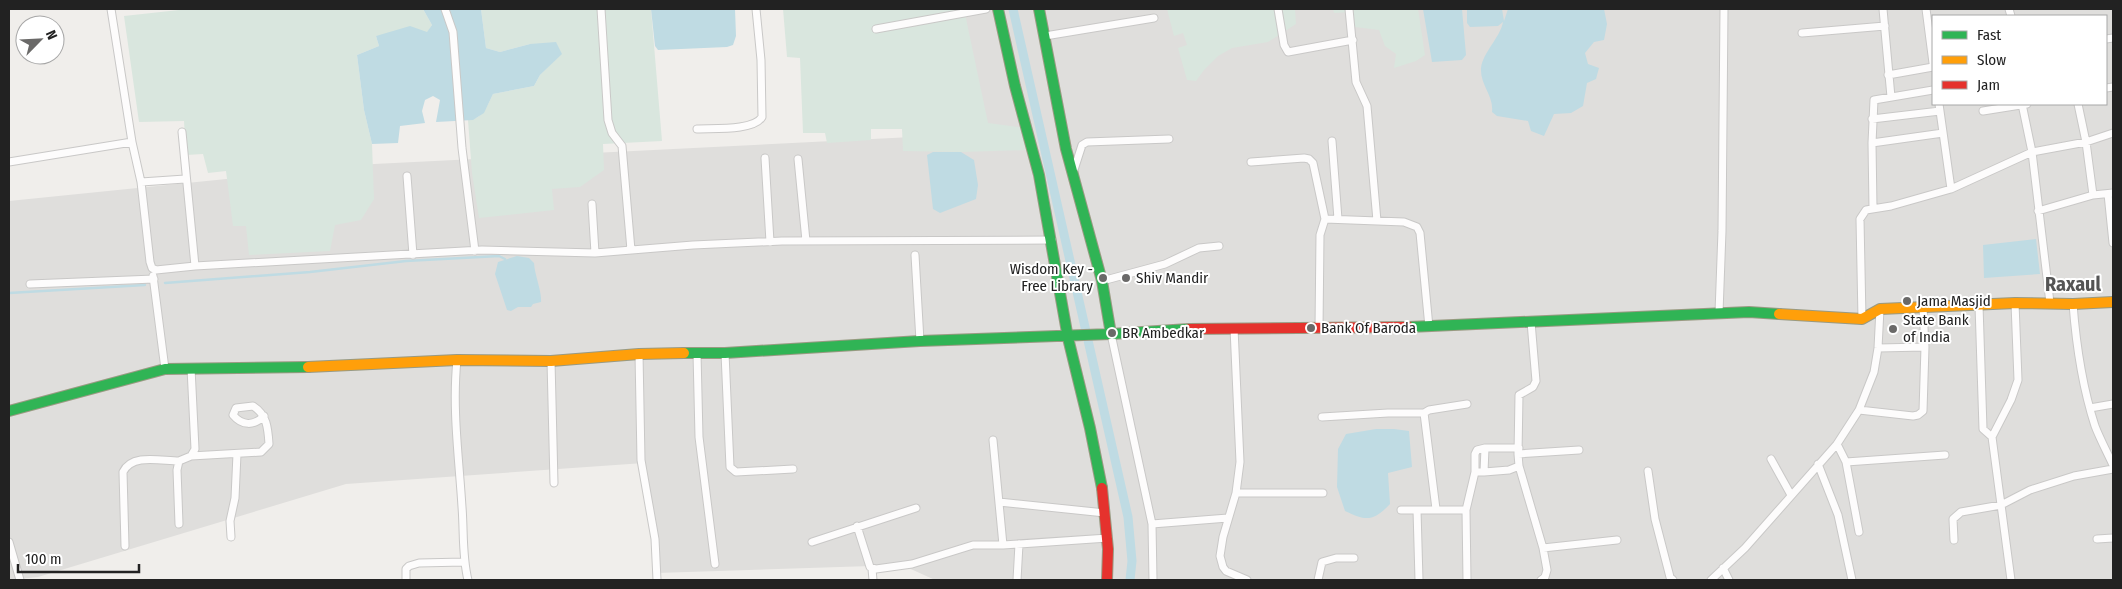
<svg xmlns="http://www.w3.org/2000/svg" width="2122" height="589" font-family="'Fira Sans Condensed',sans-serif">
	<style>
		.residential { fill: #dfdedc; fill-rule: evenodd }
		.wetland { fill: #d9e6de }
		.water { fill: #bfdbe3 }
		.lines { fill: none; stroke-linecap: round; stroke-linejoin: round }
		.stream { stroke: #bfdbe3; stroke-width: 2.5 }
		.canal { stroke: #bfdbe3; stroke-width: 9 }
		.street-casing { stroke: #c9c8c7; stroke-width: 9 }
		.fast-casing { stroke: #999a82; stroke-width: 12 }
		.slow-casing { stroke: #999a82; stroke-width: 12 }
		.jam-casing { stroke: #999a82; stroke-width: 12 }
		.street { stroke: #fdfcfc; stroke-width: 7 }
		.fast { stroke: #30b455; stroke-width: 10 }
		.slow { stroke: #ff9f0a; stroke-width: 10 }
		.jam { stroke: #e5322d; stroke-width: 10 }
		.poi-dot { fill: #6a6968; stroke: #fff; stroke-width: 2 }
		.labels { text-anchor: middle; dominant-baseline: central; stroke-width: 4; stroke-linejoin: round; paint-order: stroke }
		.poi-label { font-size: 15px; fill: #222; stroke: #fff; text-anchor: start }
		.district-label { font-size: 20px; font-weight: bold; fill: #555; stroke: #fff }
	</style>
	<rect width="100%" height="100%" fill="#f0eeeb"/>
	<path class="residential" d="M917,9H2113V580H935L902,565L657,573L644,463L346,484L38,577L9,580V201L374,164L932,136ZM1933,16H2106V104H1933Z"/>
	<path class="wetland" d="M188,9H423L432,25L427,33L376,36L379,46L357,55L364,110L372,144L374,199L361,220L335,225L330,251L249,255L246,226H233L226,171L208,173L203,154L186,155L184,121L139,122L124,16Z
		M481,9H651L662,141L603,144L604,170L580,187L552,189L554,210L479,218L472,173L468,120C483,119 487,106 493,94L534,86L540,75L561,54L530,44L500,52L486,48Z
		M783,9H964L988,123L1025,128L1029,150L961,152L903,151L902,129H871V140L827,143L825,133H803L800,58L787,57Z
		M1167,9H1295L1296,24L1268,42L1232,48L1218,56L1204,70L1196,81L1187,80L1178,48L1187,45L1183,33L1174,36Z
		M1333,9H1418L1425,55L1416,61L1394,68L1396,54L1385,46L1379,30L1355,27L1352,12L1334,13Z"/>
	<path class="water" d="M423,9H481L486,48L500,52L530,44L556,42L562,54L540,75L534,86L493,94L484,113L473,120L436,122L440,100L433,96L425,100L422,111L425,123L400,126L398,143L372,144L364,110L357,55L379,46L376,36L410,26L427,32L432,25Z
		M651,9H735L736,36L733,45L727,47L658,50L655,46Z
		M1423,9H1462L1466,55L1462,60L1432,62Z
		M1467,9H1502L1504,21L1508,9H1604L1607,24L1604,40L1594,42L1585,53L1588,64L1599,68L1596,79L1587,83L1583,106L1571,113L1554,114L1544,136L1531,131L1528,121L1497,116L1492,112C1494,96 1480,85 1481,68C1483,52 1500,38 1503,22L1498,26L1470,27L1467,23Z
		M933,152H961L974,160L978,185L976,199L940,213L933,209L927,155Z
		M2036,239L2040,274L1984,278L1983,245Z
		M517,256L529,258L534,263C535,277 542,291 541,302L533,304L531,307H518L511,311L507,310L495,274L498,262Z
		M1376,429H1394L1409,431L1412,467L1388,473L1390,504C1373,522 1366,521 1345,511L1337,487L1338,449L1346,434Z"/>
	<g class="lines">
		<path class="stream" d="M165,283L310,272L406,261L499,256L505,259
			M9,293L145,285"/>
		<path class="canal" d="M1013,9L1128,517L1132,561L1130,580"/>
		<defs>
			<path id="street" d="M111,9L132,142L141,182L150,262L152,268L156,270L195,266L482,250L595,253L693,245L782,241L1052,240
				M445,9L453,32L462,148L475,251
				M601,9L608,120L612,133L622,146L631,250
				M1278,9L1284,45L1288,52L1353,40
				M1349,9L1356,82L1367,106L1377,221
				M1883,9L1891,97
				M1926,9L1933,63
				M2009,9L2011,16
				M876,29L986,9
				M1802,33L1885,26
				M1045,36L1154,18
				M2106,39L2113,38
				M1888,75L1933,67
				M2106,88L2113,87
				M1939,104L1951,189
				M2022,104L2032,152L2050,303
				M2078,104L2086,142L2093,195
				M1983,111L2027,104
				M1872,119L1940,111
				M697,129C712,128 754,131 762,117L761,60L756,9
				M182,132L195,266
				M1332,141L1338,219
				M1872,143L1943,133
				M765,158L770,242
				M798,159L806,241
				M9,162L132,142
				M1251,162L1304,158L1309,159L1313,163L1325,219L1320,235L1319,329
				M1073,173L1082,145L1087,142L1169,139
				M407,176L413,255
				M141,182L185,179
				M2108,194L2113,243
				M592,204L595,253
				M1873,208L1872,143L1874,100L1933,90
				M2038,211L2093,195L2113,193
				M1325,219L1404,222L1417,227L1420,233L1429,327
				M915,255L920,341
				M153,276L165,369
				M1102,281L1165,264L1199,248L1219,246
				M30,284L154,279
				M2073,304C2076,343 2083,389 2095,426C2100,439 2107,452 2113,465
				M1979,305L1983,429L1992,437
				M1719,313L1722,231L1724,9
				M1862,319L1860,219L1866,210L1891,206L1951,189L2032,152L2086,142L2113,133
				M1234,328L1240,462L1236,493L1223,537L1220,556L1223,567L1226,571L1247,580
				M1111,334L1152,524L1153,580
				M1878,348L1925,347
				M697,353L699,437L715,564
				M725,353L730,467L736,472L793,469
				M639,354L641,460L655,539L657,580
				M457,360C452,409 459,458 462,507C464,532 462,556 468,580
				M551,361L554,483
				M2090,408L2113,404
				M1859,410L1913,416L1918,415L1923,411L1925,347L1923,308
				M1322,417L1388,413H1424
				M993,440L1003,545
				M1837,444L1846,462L1859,532
				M1518,454L1519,395L1533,387L1536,381L1531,322
				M191,456L261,452L269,444C268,428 267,415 253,406L236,408L233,415C242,426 254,426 264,416
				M1771,459L1791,495
				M1846,462L1945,455
				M1818,464L1838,515L1852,580
				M1519,466L1543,548L1547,570L1545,577L1541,580
				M1648,471L1655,519L1670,577L1673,580
				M1475,472V454L1477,450L1485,448H1519
				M1484,472L1509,470L1519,466L1518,454L1579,450
				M1236,493H1323
				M999,502L1105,513
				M1436,509L1424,413L1429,410L1467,404
				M1401,510H1466
				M1417,510L1419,580
				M179,524L177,470L179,461L191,456L195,449L191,368
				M1152,524L1228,518
				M857,526L870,567L876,569L912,564L973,545H1003L1108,538
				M231,537L230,521L235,498L237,454
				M2097,539L2113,538
				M1954,540L1953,519L1961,512L2001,505L2030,490L2074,476L2113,469
				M9,542L20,580
				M812,542L916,508
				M125,546L123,472C132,453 161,461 179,461
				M1543,548L1617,540
				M1723,568L1729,580
				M872,569L873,580
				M406,580V569L409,566L419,563L464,562
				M1017,580L1019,544
				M1318,580L1322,562L1336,558H1354
				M1467,580L1466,510L1475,472H1484L1485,448
				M1711,580L1745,548L1837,444L1859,410L1874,372L1878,348L1880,309
				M2011,580L1992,437L2011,400L2018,380L2015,303"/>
			<path id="fast" d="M998,9L1015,86L1039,175L1068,338L1090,428L1102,488
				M1039,9L1066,149L1102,281L1111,334
				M1409,327L1749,312L1779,314
				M684,353H725L920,341L1111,334L1189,329
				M9,411L165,369L308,367"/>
			<path id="slow" d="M1779,314L1862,319L1880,309L2015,303L2073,304L2113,302
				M308,367L457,360L551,361L639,354L684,353"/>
			<path id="jam" d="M1189,329L1409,327
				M1102,488L1108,549L1107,580"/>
		</defs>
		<use href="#street" class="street-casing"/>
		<use href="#fast" class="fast-casing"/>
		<use href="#slow" class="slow-casing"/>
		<use href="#jam" class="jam-casing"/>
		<use href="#street" class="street"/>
		<use href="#fast" class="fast"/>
		<use href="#slow" class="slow"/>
		<use href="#jam" class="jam"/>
	</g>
	<g class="poi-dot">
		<circle cx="1103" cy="278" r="5"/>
		<circle cx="1126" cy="278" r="5"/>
		<circle cx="1907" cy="301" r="5"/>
		<circle cx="1311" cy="328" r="5"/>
		<circle cx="1893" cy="329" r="5"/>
		<circle cx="1112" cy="333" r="5"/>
	</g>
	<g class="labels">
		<g class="poi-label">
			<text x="1093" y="269" text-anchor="end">Wisdom Key -<tspan x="1093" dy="17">Free Library</tspan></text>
			<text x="1136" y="278">Shiv Mandir</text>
			<text x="1917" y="301">Jama Masjid</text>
			<text x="1903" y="320">State Bank<tspan x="1903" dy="17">of India</tspan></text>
			<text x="1321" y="328">Bank Of Baroda</text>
			<text x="1122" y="333">BR Ambedkar</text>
		</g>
		<g class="district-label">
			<text x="2073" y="284">Raxaul</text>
		</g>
	</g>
	<rect width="2122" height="589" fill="none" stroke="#222222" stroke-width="20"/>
	<rect x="1932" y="15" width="175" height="90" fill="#ffffff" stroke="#a7a7a7"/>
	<rect x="1942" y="31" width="25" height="8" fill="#30b455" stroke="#a7a7a7"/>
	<text x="1977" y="40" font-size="15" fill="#222222">Fast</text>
	<rect x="1942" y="56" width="25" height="8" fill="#ff9f0a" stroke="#a7a7a7"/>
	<text x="1977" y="65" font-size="15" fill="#222222">Slow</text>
	<rect x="1942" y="81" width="25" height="8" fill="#e5322d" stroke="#a7a7a7"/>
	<text x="1977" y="90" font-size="15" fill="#222222">Jam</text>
	<g transform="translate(40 40) rotate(66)"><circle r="24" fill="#ffffff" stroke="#a7a7a7"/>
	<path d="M0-4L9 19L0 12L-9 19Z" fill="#6a6968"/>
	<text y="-8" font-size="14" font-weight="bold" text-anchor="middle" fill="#222222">N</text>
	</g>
	<path d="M18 564v8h121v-8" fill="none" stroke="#222222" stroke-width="2.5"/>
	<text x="25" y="564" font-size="15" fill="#222222" stroke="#ffffff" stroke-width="4" paint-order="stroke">100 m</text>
</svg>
